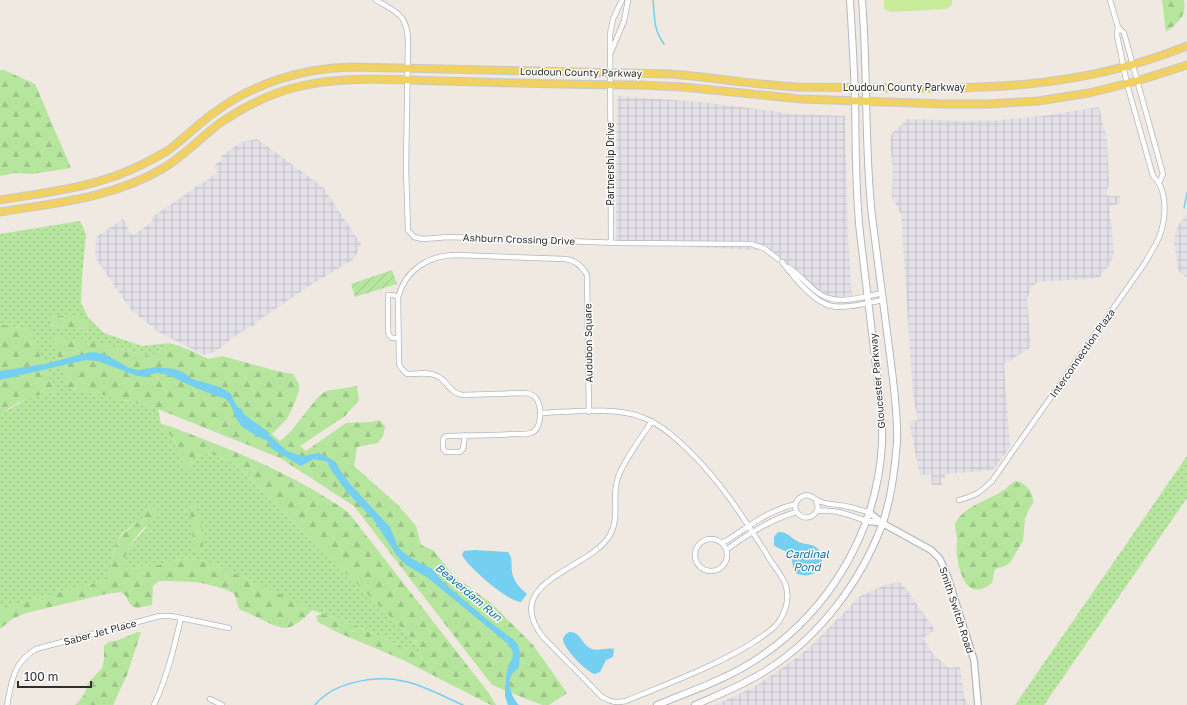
<svg xmlns="http://www.w3.org/2000/svg" width="1187" height="705" font-family="'Golos Text',sans-serif">
	<style>
		.industrial { fill: url(#industrial-grid) }
		.grass { fill: url(#grass-dots); fill-rule: evenodd }
		.forest { fill: url(#forest-firs) }
		.garden { fill: url(#garden-furrows) }
		.pitch { fill: #c9ec9a }
		.water { fill: #75cff0 }
		.lines { fill: none; stroke-linecap: round; stroke-linejoin: round }
		.stream { stroke: #75cff0; stroke-width: 1.5 }
		.river { stroke: #75cff0; stroke-width: 9 }
		.minor-casing { stroke: #b4b7c1; stroke-width: 6 }
		.tertiary-casing { stroke: #b4b7c1; stroke-width: 8 }
		.secondary-casing { stroke: #b4b7c1; stroke-width: 8 }
		.primary-casing { stroke: #c9c9c9; stroke-width: 9 }
		.minor { stroke: #fff; stroke-width: 4.5 }
		.tertiary { stroke: #fff; stroke-width: 5.5 }
		.secondary { stroke: #fff; stroke-width: 6 }
		.primary { stroke: #f2d163; stroke-width: 7 }
		.labels { text-anchor: middle; dominant-baseline: central; stroke-width: 3; stroke-linejoin: round; paint-order: stroke }
		.street-label { font-size: 10px; fill: #2e2e2e; stroke: #fff }
		.water-label { font-size: 11px; font-style: italic; fill: #0d6fa3; stroke: #fff }
	</style>
	<defs>
		<pattern id="industrial-grid" width="8" height="8" patternUnits="userSpaceOnUse"><rect width="8" height="8" fill="#e3e1e8"/><path d="M0 4h8M4 0v8" fill="none" stroke="#c3c1c7"/></pattern>
		<pattern id="grass-dots" width="8" height="8" patternUnits="userSpaceOnUse"><rect width="8" height="8" fill="#b6e59e"/><path d="M2 2h.1M6 6h.1" fill="none" stroke="#9dc588" stroke-width="1.8" stroke-linecap="round"/></pattern>
		<pattern id="forest-firs" width="22" height="20" patternUnits="userSpaceOnUse"><rect width="22" height="20" fill="#b6e59e"/><path d="M5 1l3.5 6h-7zM16 11l3.5 6h-7z" fill="#9dc588"/></pattern>
		<pattern id="garden-furrows" width="10" height="10" patternUnits="userSpaceOnUse"><rect width="10" height="10" fill="#b6e59e"/><path d="M-1 1l2-2M0 10L10 0M9 11l2-2" fill="none" stroke="#9dc588"/></pattern>
	</defs>
	<rect width="100%" height="100%" fill="#efe9e1"/>
	<path class="industrial" d="M617,96L702,102L794,114L845,116L848,238L852,298L836,299L813,290L773,251L616,243Z
		M1099,107L1107,140L1109,185L1107,190V196H1120V203L1110,207V218L1111,219L1114,254L1110,264L1099,278L1038,282L1032,286L1027,300L1031,347L1004,364L1010,447L993,470L945,474V479H941L942,485H932L931,475H920L909,421L918,420L913,396L901,214L892,198L893,168L890,143L892,133L908,119L966,121L1001,120L1042,116Z
		M257,139L323,187L361,244L354,259L312,284L255,323V326L253,327L251,326L225,343L222,347L215,352L204,355L160,333L131,310L97,260L95,256L96,237L123,219L130,232L133,235L154,221L151,218L196,187V186L199,184L200,185L218,172L213,166L223,159L221,156L241,142Z
		M1187,213V278L1178,271L1174,240L1177,228Z
		M899,582L904,586L935,630L923,638L933,654L949,668L960,667L964,698L970,705H715L735,696L757,685L799,656L813,644L860,596L885,585Z"/>
	<path class="grass" d="M80,221L86,234L82,276L81,303L88,317L104,333L142,346L170,343L160,349L152,357L101,344L68,388L103,395L158,409L161,424L175,441L184,466L190,472V468L192,458C206,449 220,457 234,463L417,643L420,652L412,651L346,621L322,614L206,561L183,558L164,564L129,570C114,555 140,538 146,527C148,522 148,514 149,508C144,524 124,526 117,541C112,552 112,568 107,580L0,608V418L3,413L30,397L55,391L29,330L0,324V234ZM71,315L67,328L52,326L48,317Z
		M1187,456V498L1044,705H1015Z"/>
	<path class="forest" d="M1162,0H1184C1187,16 1178,23 1166,32Z
		M0,70H4L35,84L71,168L32,174L15,173L0,176Z
		M71,315L84,317L90,323L91,327L89,330C78,331 55,328 47,322L48,317Z
		M0,324L29,330L55,391C38,395 9,402 0,418Z
		M52,336L101,344L152,357L160,349L170,343L192,351L208,359L222,356L277,371L293,374L299,384V391L295,402L287,419L272,434L280,441L292,430L318,397L326,391L357,386L359,400L345,416L300,446L306,451L346,423L371,422L380,420L385,426L383,436L378,443L357,447L354,466L398,505L416,526L421,545L433,550L453,575L492,604L533,645L567,693L549,705H542L492,685L354,506L280,458L158,409L103,395L68,388Z
		M161,424L169,426C231,449 294,474 348,512L488,692L496,705H491L401,659L339,633L318,622L316,616L322,614L346,621L412,651H420L417,643L234,463C221,457 206,449 192,458L190,468V473L184,466L175,441Z
		M1016,481L1021,482L1030,490L1033,498V503L1028,511L1025,518L1023,541L1017,551L1010,563L1005,566L995,569L992,583C968,602 960,576 957,556C956,549 957,543 957,537C956,533 955,529 955,524C963,506 988,501 1004,490C1008,487 1011,483 1016,481Z
		M194,502L196,504L203,536V549L200,553L196,552L194,547L190,511V505Z
		M153,506L157,507L158,512C149,525 113,554 129,570L164,564L183,558L206,561L313,609C308,615 294,628 285,628C274,628 251,613 239,609C237,604 237,599 234,594C229,589 201,582 193,582C182,581 170,581 159,581L153,586L152,605L137,608L133,607L130,604L125,595L121,592L106,594L26,613L12,619L0,629V608L107,580L117,540L124,533L143,518L149,508Z
		M137,632H141L140,635L127,675L113,705H75L84,695L88,683L102,668L104,659V646L109,642L119,640Z"/>
	<path class="garden" d="M392,270L397,284L355,297L351,284Z"/>
	<path class="pitch" d="M884,0H952V5L946,9L891,12L884,9Z"/>
	<path class="water" d="M94,352L105,354L129,368L139,370L156,367L174,369L183,372L192,379L220,387L230,393L242,416L246,422L268,434L287,451L302,456L319,453L333,460L351,485L390,527L398,547L403,552L411,558L432,569L446,585L489,621L514,640L518,645L520,652L519,667C517,670 514,671 512,674C506,683 512,698 519,705H508L505,696V687L507,671L513,656L512,650L508,644L428,578L406,565L398,557L373,519L347,492L329,467L328,462L314,459L301,466L272,449L266,439L262,437H258L241,426L230,404L226,399L198,389L168,375L158,373L152,374L145,377L137,376L98,361L85,360L0,380V371L45,364L86,353Z
		M778,532C787,531 790,537 797,541C803,545 812,543 817,548C827,557 821,572 809,575C805,576 801,575 797,574C791,568 794,562 790,555C786,549 778,550 774,545V537Z
		M474,550L508,552C514,559 510,568 513,576C516,584 521,589 527,594L521,602C508,602 468,567 462,555L464,551Z
		M569,632C580,632 581,641 588,647C597,653 605,647 614,649L613,657L606,660L600,672L595,674C586,672 563,648 563,639L565,635Z"/>
	<g class="lines">
		<path class="stream" d="M653,0C655,18 653,29 664,44
			M1184,208L1187,193
			M315,705C333,682 376,675 403,681C424,685 444,697 463,705"/>
		<path class="river" d="M238,412L241,418L265,435"/>
		<defs>
			<path id="minor" d="M376,0C396,12 407,14 408,40L406,169L408,230L414,237L423,239L448,237L620,243L751,244L764,248L778,259
				M1110,0L1118,27L1124,33L1163,174L1160,181
				M611,52L624,21L628,0
				M611,242L610,34L613,19L622,0
				M782,262C793,276 813,302 831,306C847,309 867,303 883,300
				M788,267C799,274 807,284 817,292C835,307 861,297 883,293
				M398,297C406,269 429,255 457,255L565,259C575,260 582,266 587,275L589,412
				M398,338H392L389,335L388,331V295H393L398,297L399,364L401,368L407,374C416,374 431,371 439,377C449,383 449,392 462,395L527,393C530,394 533,395 535,397C543,406 542,429 531,433C525,435 518,434 512,434C490,436 468,435 446,436L443,439V449L446,452H460L463,449L465,435
				M540,413C570,412 617,406 644,418C662,425 677,439 690,452C721,482 743,517 766,553C771,563 783,576 786,586C789,598 787,608 781,618C776,628 764,635 754,642C714,667 669,683 626,701C616,703 610,702 602,697L543,637C499,581 590,570 610,535C620,517 612,499 617,481C621,464 642,437 652,421
				M816,500L818,508C812,525 791,517 796,502C798,499 802,496 806,495C811,495 813,498 817,500C823,504 832,504 838,505C849,506 859,510 869,512
				M959,500C975,496 981,492 992,481L1145,263C1150,254 1156,245 1160,235C1166,217 1168,189 1153,176L1127,84L1117,35L1118,27
				M817,511C834,509 851,515 866,521
				M695 555a16 16 0 1 1 32 0a16 16 0 1 1-32 0Z
				M722,542L726,541C749,526 769,510 796,504
				M726,550C748,534 771,519 797,512
				M210,699L222,705
				M7,705C12,680 13,663 36,649L160,616H171L229,628
				M154,705C167,677 174,648 181,618"/>
			<path id="tertiary" d="M869,512L882,523L931,550L940,559L948,578L974,660L978,705
				M866,521L882,523"/>
			<path id="secondary" d="M657,705C691,691 727,679 757,659C830,611 877,531 882,444C883,415 879,387 875,358C870,317 865,275 860,233C855,188 856,143 855,98C854,65 852,33 850,0
				M695,705C720,694 744,685 767,670C819,637 860,583 882,525C891,500 895,469 897,442C898,416 894,389 891,363C885,314 878,265 872,216C864,144 868,72 862,0"/>
			<path id="primary" d="M0,200C48,192 98,187 141,165C151,160 161,155 170,149C186,137 199,123 215,112C254,83 303,68 352,67L670,74C713,77 755,85 798,87C874,87 953,91 1028,84C1082,79 1137,66 1187,46
				M0,212C56,203 112,198 162,169C184,156 200,138 220,123C242,108 267,95 293,88C342,75 394,80 444,81C509,83 574,85 640,85L683,87L801,99L944,104H987L1038,101L1089,93L1137,81L1187,65"/>
		</defs>
		<use href="#minor" class="minor-casing"/>
		<use href="#tertiary" class="tertiary-casing"/>
		<use href="#secondary" class="secondary-casing"/>
		<use href="#primary" class="primary-casing"/>
		<use href="#minor" class="minor"/>
		<use href="#tertiary" class="tertiary"/>
		<use href="#secondary" class="secondary"/>
		<use href="#primary" class="primary"/>
	</g>
	<g class="labels">
		<g class="street-label">
			<text transform="translate(581 72) rotate(1)">Loudoun County Parkway</text>
			<text x="904" y="87">Loudoun County Parkway</text>
			<text transform="translate(610 164) rotate(-90)">Partnership Drive</text>
			<text transform="translate(519 239) rotate(2)">Ashburn Crossing Drive</text>
			<text transform="translate(588 343) rotate(-91)">Audubon Square</text>
			<text transform="translate(1082 353) rotate(-55)">Interconnection Plaza</text>
			<text transform="translate(877 381) rotate(-95)">Gloucester Parkway</text>
			<text transform="translate(957 610) rotate(72)">Smith Switch Road</text>
			<text transform="translate(100 632) rotate(-15)">Saber Jet Place</text>
		</g>
		<g class="water-label">
			<text x="807" y="553">Cardinal<tspan x="807" dy="13">Pond</tspan></text>
			<text transform="translate(469 592) rotate(40)">Beaverdam Run</text>
		</g>
	</g>
	<path d="M18 681v6h73v-6" fill="none" stroke="#2e2e2e" stroke-width="2"/>
	<text x="24" y="681" font-size="12" fill="#2e2e2e" stroke="#ffffff" stroke-width="3" paint-order="stroke">100 m</text>
</svg>
